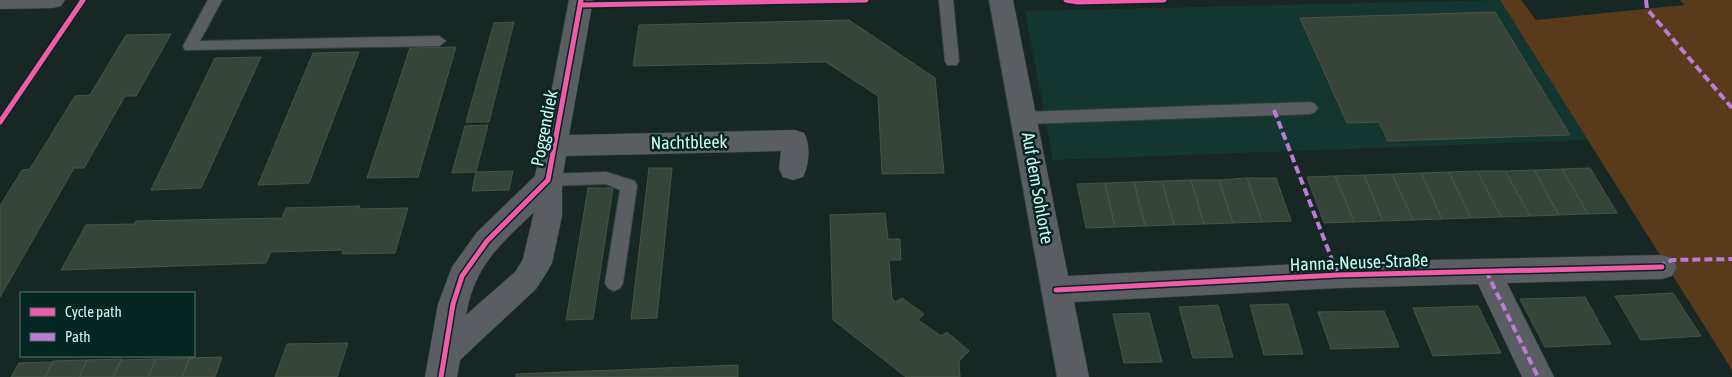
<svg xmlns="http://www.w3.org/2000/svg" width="1732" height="377" font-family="'Asap Condensed',sans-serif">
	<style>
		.built { fill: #143630 }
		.green { fill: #593a1b }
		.building { fill: #364439; stroke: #495445 }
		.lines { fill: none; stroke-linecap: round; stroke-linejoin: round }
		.lane-casing { stroke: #314340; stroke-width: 2 }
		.street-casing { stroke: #314340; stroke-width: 1 }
		.lane { fill: #5a5d62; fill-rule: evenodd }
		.street { fill: #5a5d62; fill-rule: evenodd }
		.quiet { stroke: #bd7bd9; stroke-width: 4; stroke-dasharray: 8 4; stroke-linecap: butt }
		.cycleway-casing { stroke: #042520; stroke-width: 8 }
		.cycleway { stroke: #f35aa7; stroke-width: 5 }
		.labels { text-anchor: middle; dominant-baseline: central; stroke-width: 5; stroke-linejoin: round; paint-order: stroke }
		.street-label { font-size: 18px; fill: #cbf8ef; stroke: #042520 }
	</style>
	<rect width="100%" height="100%" fill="#162724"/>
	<path class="built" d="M1500,0L1588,140L1053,160L1025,11Z"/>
	<path class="green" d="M1500,0H1521L1536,20L1684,5L1680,0H1732V370Z"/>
	<path class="building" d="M1495,12L1570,135L1388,141L1379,122L1347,123L1300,18Z
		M849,20L935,78L944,173L882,174L878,96L826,62L633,66L639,25Z
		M514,22L489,122H466L494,23Z
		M171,34L136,96H125L84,168H74L0,297V206L22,170L30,169L75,96L90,95L126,35Z
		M456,47L418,177L367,178L410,48Z
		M359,52L309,183L258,185L313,53Z
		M261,57L201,188L151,190L215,58Z
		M488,125L476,172L452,173L465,126Z
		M649,168H672L657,318L631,319Z
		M1590,168L1617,213L1588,214L1562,169Z
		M1562,169L1588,214L1559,215L1534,170Z
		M1534,170L1559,215L1530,216L1505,171Z
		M513,171L509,190L472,191L476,172Z
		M1477,171L1501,217L1471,218L1449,172Z
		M1477,171H1505L1530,216L1501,217Z
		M1449,172L1471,218L1442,219L1421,173Z
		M1421,173L1442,219L1413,220L1392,174Z
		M1392,174L1413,220L1383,221L1364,175Z
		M1364,175L1383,221L1354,222L1335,176Z
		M1335,176L1354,222L1324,223L1307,177Z
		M1247,178L1262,222L1233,223L1219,180Z
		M1247,178H1276L1291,221L1262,222Z
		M1191,180L1204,224L1174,225L1162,181Z
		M1191,180H1219L1233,223L1204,224Z
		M1162,181L1174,225L1145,226L1134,182Z
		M1134,182L1145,226L1115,227L1105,183Z
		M1105,183L1115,227L1086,228L1077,184Z
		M588,188H613L593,319L566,320Z
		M360,206L359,209L408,208L395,253L342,254L343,250L271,252L266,263L61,270L86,225L134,224L136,221L282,218L286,208Z
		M885,213L888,239H900L901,260H889L892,298L895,302L902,298L924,314L918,320L941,336L947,332L969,351L959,361L960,377H906L833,320L830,215Z
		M1673,293L1701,336L1641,340L1615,296Z
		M1585,297L1611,344L1545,347L1520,299Z
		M1288,304L1303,354L1264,355L1250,305Z
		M1218,305L1233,357L1193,358L1179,307Z
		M1478,306L1501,353L1433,356L1413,308Z
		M1384,311L1399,347L1331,349L1318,312Z
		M1149,313L1162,362L1124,363L1113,314Z
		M348,343L337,377H275L287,344Z
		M222,357L215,377H182L189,358Z
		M190,358L182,377H148L156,359Z
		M122,359L113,377H79L87,360Z
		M156,359L148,377H113L121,360Z
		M87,360L79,377H45L53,361Z
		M53,362L45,377H11L19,363Z
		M738,365V377H516V374Z"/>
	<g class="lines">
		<defs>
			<path id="lane" d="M208,0H222L200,41L439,36L446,41L439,46L185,50L183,46Z
				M939,0H953L959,61L957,65H947L945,61Z
				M1310,102L1315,104L1318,108L1315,112L1310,114L1025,124L1020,122L1017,118L1020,114L1025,112Z
				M606,172L635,181L637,186L623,283L620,288L614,291L608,288L605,283L620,190L606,184L548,186L542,185L540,180L542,175L548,174Z"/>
			<path id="street" d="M0,0H65L61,6L53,8L0,9Z
				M569,0H593L569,135L795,130L804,133C811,145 809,165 803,177L793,180L783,177L779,169L781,151L566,156L562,180V216L552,263L547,272L536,289L460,360L457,377H425L438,304L452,267L477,232L535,176ZM534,212L523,259L516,271L466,315C475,265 499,246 534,212Z
				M989,0H1013L1068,276L1338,262L1662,255L1672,258L1677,267L1672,276L1662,279L1507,283L1554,377H1522L1478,284L1338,288L1074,302L1089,377H1057Z"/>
		</defs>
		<use href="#lane" class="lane-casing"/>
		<use href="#street" class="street-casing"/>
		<use href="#lane" class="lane"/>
		<use href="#street" class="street"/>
		<path class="quiet" d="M1646,0L1647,9L1732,108
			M1274,110L1338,275
			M1658,267L1672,260L1732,259
			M1486,271L1538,377"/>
		<defs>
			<path id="cycleway" d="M1066,0L1078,2L1164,0
				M580,5L866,0
				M0,122L83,0
				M1056,290L1338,275L1662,267
				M441,377L453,304L462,276L487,241L548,180L581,0"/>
		</defs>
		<use href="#cycleway" class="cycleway-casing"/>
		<use href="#cycleway" class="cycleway"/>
	</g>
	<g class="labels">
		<g class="street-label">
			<text transform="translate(544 128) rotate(-79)">Poggendiek</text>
			<text transform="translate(689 142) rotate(-1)">Nachtbleek</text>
			<text transform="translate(1038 188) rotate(80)">Auf dem Sohlorte</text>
			<text transform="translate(1359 262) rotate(-2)">Hanna-Neuse-Straße</text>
		</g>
	</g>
	<rect x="20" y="292" width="175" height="65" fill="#042520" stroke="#547973"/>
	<rect x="30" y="308" width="25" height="8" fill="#f35aa7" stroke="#547973"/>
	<text x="65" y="317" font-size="15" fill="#cbf8ef">Cycle path</text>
	<rect x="30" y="333" width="25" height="8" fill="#bd7bd9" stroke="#547973"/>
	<text x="65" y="342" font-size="15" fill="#cbf8ef">Path</text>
</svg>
